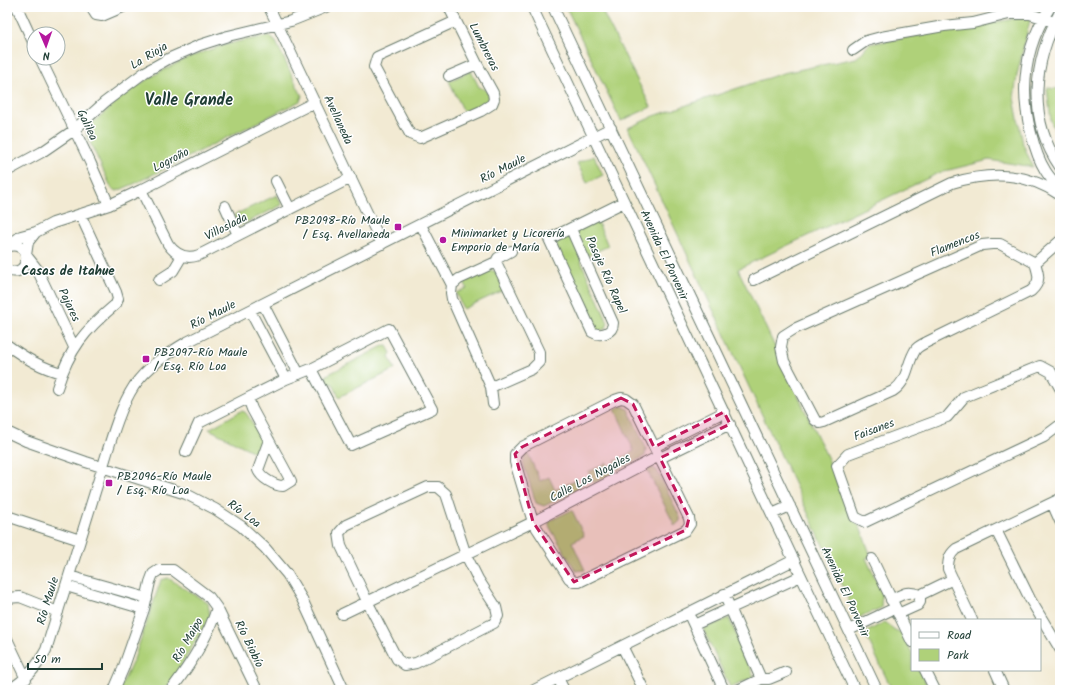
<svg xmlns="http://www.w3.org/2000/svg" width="1067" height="697" font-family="Kalam,sans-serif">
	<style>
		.green { fill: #afd179; stroke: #678756 }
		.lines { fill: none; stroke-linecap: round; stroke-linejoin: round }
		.minor-casing { stroke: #697a6c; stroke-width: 12 }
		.minor { stroke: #fff; stroke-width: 10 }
		.marked { fill: #c2185b; fill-opacity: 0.2; stroke: #c2185b; stroke-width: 3; stroke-dasharray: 8 5; stroke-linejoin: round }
		.poi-dot { fill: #b5179e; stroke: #fff; stroke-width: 1.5 }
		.labels { text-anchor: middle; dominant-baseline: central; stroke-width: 3; stroke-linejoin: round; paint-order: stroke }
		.street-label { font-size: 12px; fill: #1f3d34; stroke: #fff }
		.poi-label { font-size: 12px; fill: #1f3d34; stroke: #fff; text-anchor: start }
		.neighbourhood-label { font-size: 13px; font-weight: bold; fill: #1f3d34; stroke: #fff }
		.district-label { font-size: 16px; font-weight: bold; fill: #1f3d34; stroke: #fff }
	</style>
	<rect width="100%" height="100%" fill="#fff"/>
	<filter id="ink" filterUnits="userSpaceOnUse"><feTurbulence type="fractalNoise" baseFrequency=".025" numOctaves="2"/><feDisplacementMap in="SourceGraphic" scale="8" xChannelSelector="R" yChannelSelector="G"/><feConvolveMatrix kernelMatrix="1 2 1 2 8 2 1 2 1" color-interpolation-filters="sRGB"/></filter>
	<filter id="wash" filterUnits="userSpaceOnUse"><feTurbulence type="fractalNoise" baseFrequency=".012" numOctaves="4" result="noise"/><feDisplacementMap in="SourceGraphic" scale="16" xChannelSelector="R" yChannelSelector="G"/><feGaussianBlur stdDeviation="0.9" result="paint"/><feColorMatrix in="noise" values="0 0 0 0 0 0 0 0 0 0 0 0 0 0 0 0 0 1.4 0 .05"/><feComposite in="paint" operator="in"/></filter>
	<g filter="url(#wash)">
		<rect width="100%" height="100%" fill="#f2ead3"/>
		<path class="green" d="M566,7H600L651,107L621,121Z
			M1031,16L1017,75L1014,98L1023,144L1033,167L989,160L941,172L738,269L829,461L851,517L860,527L871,556L866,558L882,593L881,608L857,618L628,128L654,116L783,73L856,58C862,54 864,49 869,44Z
			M269,36L276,42L302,96L300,101L136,183L117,191L112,189L86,134C88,125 98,118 105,112C141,78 188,54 236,42C246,40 258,38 269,36Z
			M471,71L479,87L486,90L489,96L486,104L465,114L449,81Z
			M1047,88L1060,89V145L1051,121Z
			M594,156L603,175L587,183L577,163Z
			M277,195L282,205L239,226L234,215Z
			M597,220L608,246L580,259L608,323L606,328L600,331L591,328L556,249L558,237Z
			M490,270L497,272L504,290L463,309L456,293L467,288L464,282Z
			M383,346H387L391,353L389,357L395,369L339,397L333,384L328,383L326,379L327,375Z
			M622,406L628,409L646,448L645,456L618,470L615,461L634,451L615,409Z
			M241,411L245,412C249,416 263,440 263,445C262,448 260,451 258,454L209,429Z
			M527,451L540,481L549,477L555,490L577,480L580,489L544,506L536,503L523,463Z
			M607,463L613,474L594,483L588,472Z
			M652,468L657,470L680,517V521L675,526L647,470Z
			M572,510L584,536L572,542L585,570L576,571L549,526V521Z
			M168,578L208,603L210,616L173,680L163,690H119L134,659L161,580Z
			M729,618L754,677L730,687L703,629Z
			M884,622L895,630L902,633L912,653V670H920L929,690H892L865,633Z"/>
	</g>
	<g filter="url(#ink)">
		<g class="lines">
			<defs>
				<path id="minor" d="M17,7L34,44
					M91,7L96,15L102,16L123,7
					M269,7L382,244
					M449,7L477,64L493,93L494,99L492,104L481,111L420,138L410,134L374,67L377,57L456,21
					M532,7L855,690
					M553,7L877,690
					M1050,7C1025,46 1019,88 1031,133C1034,145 1038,159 1045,170C1049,177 1055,183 1060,189
					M1060,12C1033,62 1027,118 1060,167
					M853,50L866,41L881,37L944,26L973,23L1009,14H1030L1055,22
					M40,58L90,162L109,205
					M449,76L477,64
					M7,171L42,152L74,130L105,102L145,72L170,58L200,45L228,36L291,21L326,7
					M276,181L290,209
					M141,190L168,244C176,255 186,260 199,255L351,178
					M225,206L238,235
					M421,225L452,285
					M571,229L613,323C613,333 600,337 592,332L549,239L624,202
					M36,232L28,242L26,255L37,269L74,347
					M992,244H1000L1035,263C1039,275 1041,282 1031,291L927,342C923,344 919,346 916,349C906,364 909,380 893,391L824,422L820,423L815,420L784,361L781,347L783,336L794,329L971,250L982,245Z
					M7,247L21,236L36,232L53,223L109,205L141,190L315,102
					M7,247C33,237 32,280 7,270
					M1035,263L1060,241
					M159,280L173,271L182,256
					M754,280L952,183C989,172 1026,171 1060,195
					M452,285L451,293L452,299L491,387L493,404
					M452,285L459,279L496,262L498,258L511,251
					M263,304L299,374
					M250,311L286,379
					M389,329L432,409L351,445L311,369Z
					M7,345C24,357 41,368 62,373
					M491,387L532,369L539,362V352L496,262
					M57,388C69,349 85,330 116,304L118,299L116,292L80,214
					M1060,388L1051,372L1040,366L964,397L947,417L848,454L837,466L855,517L865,522L1044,437L1060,425
					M621,398L626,399L633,404L689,518L690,524L686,530L579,582H574L569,578L533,522L515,462V454L522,447L615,400Z
					M7,432L26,441L86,462L186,494L215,509L241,526L265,548L287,574L302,599L344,690
					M269,440L258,470C261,478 275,486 283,486L291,481L252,409L248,398L286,379L311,369
					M654,447L724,412
					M186,452L199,423L248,398
					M660,458L730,424
					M428,487H438L446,494L466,555L478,579L496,607L498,616L494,623L416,663L405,665L397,659L368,603L341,546L339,533L346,525Z
					M1052,503L1060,521
					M772,514L790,506
					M7,516L80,540
					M996,530L1030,599L1060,649
					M872,559L912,642
					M69,576L147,598
					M66,586L144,609
					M724,594L761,679
					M7,598L20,597L58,612
					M891,600C903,594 907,590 920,595L953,579
					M342,614L533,522L659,456
					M898,614L918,605L920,602V595
					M691,619L724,690
					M972,620L948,569C948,560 949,555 956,549L1060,499
					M694,625L801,576
					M849,630L895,608
					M7,639L26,679
					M622,646L644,690
					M925,670L935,690
					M995,670L1004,690
					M558,678L564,690
					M9,690C27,679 36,668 46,650C64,593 81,536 99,479C108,451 118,410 134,386C148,366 167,354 187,342L611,128
					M114,690L123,669L144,609L150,582L153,574L159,570H173L209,597L217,608L257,690
					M171,690C190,665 208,638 217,608
					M534,690L794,560
					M738,690L761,679H769L786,672"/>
			</defs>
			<use href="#minor" class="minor-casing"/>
			<use href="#minor" class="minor"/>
		</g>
	</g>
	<path class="marked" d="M621,398L633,404L654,447L724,412L730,424L660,458L689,518L686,530L574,582L533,522L515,454L522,447Z"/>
	<g class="poi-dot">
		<rect x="394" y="223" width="8" height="8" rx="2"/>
		<circle cx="443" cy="240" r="4"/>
		<rect x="142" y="355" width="8" height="8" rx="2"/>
		<rect x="105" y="479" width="8" height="8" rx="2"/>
	</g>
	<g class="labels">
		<g class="street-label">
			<text transform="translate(484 47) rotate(63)">Lumbreras</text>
			<text transform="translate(149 56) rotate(-31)">La Rioja</text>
			<text transform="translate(338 120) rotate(65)">Avellaneda</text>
			<text transform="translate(87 125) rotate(64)">Galilea</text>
			<text transform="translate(171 160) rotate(-27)">Logroño</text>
			<text transform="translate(503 169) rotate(-27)">Río Maule</text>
			<text transform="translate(226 227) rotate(-27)">Villoslada</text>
			<text transform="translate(955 244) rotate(-22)">Flamencos</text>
			<text transform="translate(664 255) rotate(65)">Avenida El Porvenir</text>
			<text transform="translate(606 275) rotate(66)">Pasaje Río Rapel</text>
			<text transform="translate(69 305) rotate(65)">Pajares</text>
			<text transform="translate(213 315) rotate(-27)">Río Maule</text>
			<text transform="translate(874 430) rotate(-21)">Faisanes</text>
			<text transform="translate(590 478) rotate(-28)">Calle Los Nogales</text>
			<text transform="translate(244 514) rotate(37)">Río Loa</text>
			<text transform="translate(845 592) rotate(65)">Avenida El Porvenir</text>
			<text transform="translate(48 601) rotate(-73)">Río Maule</text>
			<text transform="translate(188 640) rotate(-60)">Río Maipo</text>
			<text transform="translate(249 644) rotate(64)">Río Biobío</text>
		</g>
		<g class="poi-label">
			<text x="390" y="220" text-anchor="end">PB2098-Río Maule<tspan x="390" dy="14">/ Esq. Avellaneda</tspan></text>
			<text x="451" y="233">Minimarket y Licorería<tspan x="451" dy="14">Emporio de María</tspan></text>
			<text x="154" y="352">PB2097-Río Maule<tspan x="154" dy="14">/ Esq. Río Loa</tspan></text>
			<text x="117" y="476">PB2096-Río Maule<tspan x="117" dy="14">/ Esq. Río Loa</tspan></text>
		</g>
		<g class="neighbourhood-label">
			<text x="68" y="271">Casas de Itahue</text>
		</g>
		<g class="district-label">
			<text x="189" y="100">Valle Grande</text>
		</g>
	</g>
	<rect width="1067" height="697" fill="none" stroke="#fff" stroke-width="24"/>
	<rect x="911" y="619" width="130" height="52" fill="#ffffff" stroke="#a5b1ae"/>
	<rect x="919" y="632" width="20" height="6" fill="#ffffff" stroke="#a5b1ae"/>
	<text x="947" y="639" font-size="12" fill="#1f3d34">Road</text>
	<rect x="919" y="649" width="20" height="12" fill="#afd179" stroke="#a5b1ae"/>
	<text x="947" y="659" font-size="12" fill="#1f3d34">Park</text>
	<g transform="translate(46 46) rotate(178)"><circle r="19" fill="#ffffff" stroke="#a5b1ae"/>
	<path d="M0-3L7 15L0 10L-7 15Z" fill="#b5179e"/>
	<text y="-6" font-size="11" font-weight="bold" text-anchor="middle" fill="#1f3d34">N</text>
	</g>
	<path d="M28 663v6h74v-6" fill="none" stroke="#1f3d34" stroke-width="2"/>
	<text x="34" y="663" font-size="12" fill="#1f3d34" stroke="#ffffff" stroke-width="3" paint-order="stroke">50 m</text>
</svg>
